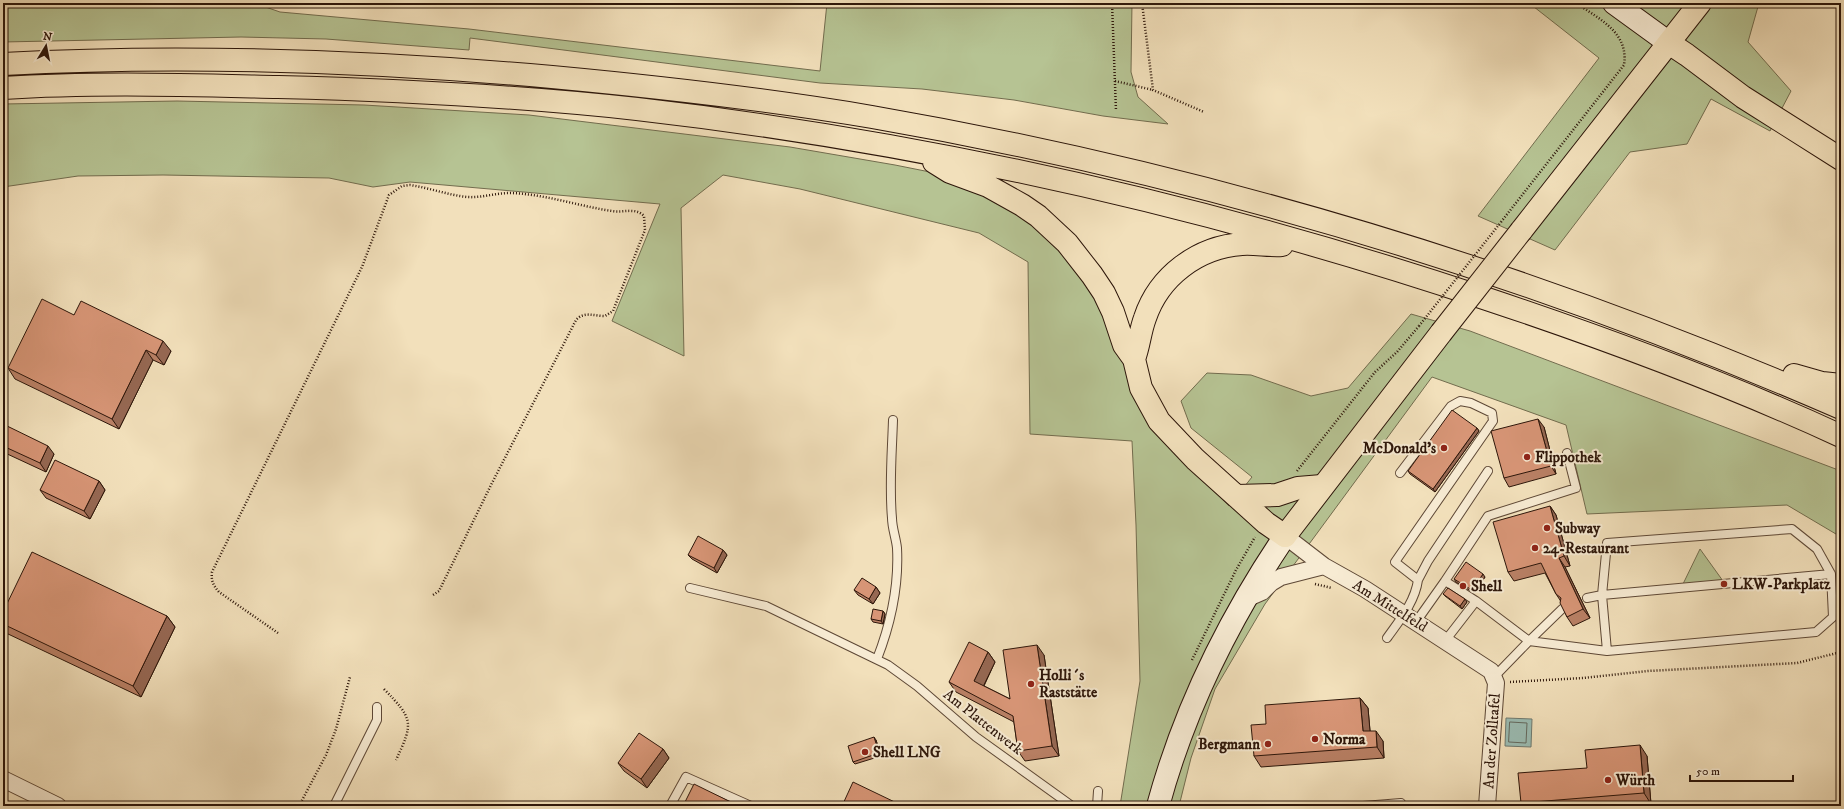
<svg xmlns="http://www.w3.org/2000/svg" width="1844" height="809" font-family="'IM FELL DW Pica',serif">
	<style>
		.green { fill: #b6c393; stroke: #726c4e }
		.water { fill: #9bbdb4; stroke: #6f7a70 }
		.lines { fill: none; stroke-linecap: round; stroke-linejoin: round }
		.shore { stroke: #646a5f; stroke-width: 1 }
		.service-casing { stroke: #5e4836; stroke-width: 10 }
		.minor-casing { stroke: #5e4836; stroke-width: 18 }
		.secondary-casing { stroke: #2d160a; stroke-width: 24 }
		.primary-casing { stroke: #2d160a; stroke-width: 24 }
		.motorway-casing { stroke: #2d160a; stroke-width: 24 }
		.path { stroke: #2d160a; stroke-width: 2.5; stroke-dasharray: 1 2; stroke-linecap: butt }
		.service { stroke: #f7ebd3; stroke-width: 8 }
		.minor { stroke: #f7ebd3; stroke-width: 16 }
		.secondary { stroke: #f7ebd3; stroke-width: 22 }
		.primary { stroke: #f2e0bb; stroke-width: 22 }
		.motorway { stroke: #f2e0bb; stroke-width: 22 }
		.primary-bridge-casing { stroke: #2d160a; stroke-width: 24; stroke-linecap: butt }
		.path-bridge { stroke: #2d160a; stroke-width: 2.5; stroke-dasharray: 1 2; stroke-linecap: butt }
		.primary-bridge { stroke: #f2e0bb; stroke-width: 22 }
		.wall { fill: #b98065; stroke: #2d160a }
		.shaded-wall { fill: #966853; stroke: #2d160a }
		.building { fill: #d79576; stroke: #2d160a }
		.poi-dot { fill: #8f2418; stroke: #f7ebd3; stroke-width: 1.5 }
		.labels { text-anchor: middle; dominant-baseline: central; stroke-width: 4; stroke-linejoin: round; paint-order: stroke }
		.poi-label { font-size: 15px; font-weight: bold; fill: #2d160a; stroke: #f7ebd3; text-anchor: start }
		.street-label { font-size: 15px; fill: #2d160a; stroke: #f7ebd3 }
	</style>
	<rect width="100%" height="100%" fill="#f2e0bb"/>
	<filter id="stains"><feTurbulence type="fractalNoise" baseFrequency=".005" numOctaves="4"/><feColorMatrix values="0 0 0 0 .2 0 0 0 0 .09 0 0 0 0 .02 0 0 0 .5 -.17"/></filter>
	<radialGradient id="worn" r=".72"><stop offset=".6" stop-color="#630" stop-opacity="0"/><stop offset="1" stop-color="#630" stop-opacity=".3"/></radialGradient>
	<path class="green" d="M3,3H254L280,12L469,29L820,71L827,3H1132L1131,72L1138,97L1168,124L1103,116L1014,100L922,89L820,83L470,38L469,50L326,39L241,37L3,42Z
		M1529,3H1759L1748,42L1791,91L1770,131L1711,99L1687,144L1630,152L1555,250L1478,216L1599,58Z
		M177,101L364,105L529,115L790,147L895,165L930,172L955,179L1031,219L1090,283L1166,444L1229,506L1252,477L1191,428L1181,401L1207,373L1251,375L1311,396L1348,388L1411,314L1470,331L1841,471V537L1787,505L1587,514L1566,425L1432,377L1265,604L1215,689L1191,758L1179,806H1120L1140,681L1136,525L1132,441L1030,434L1028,262L979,233L800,189L723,175L681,208L684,356L612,321L660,204L410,182L373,187L329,178L163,175L78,176L3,187V104Z
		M1700,549L1723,581L1683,584Z"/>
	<path class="water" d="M1506,718L1532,719L1531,747L1505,746Z"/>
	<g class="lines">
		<path class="shore" d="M1510,722L1527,723L1526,743L1509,742Z"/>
		<defs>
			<path id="service" d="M1418,580L1428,561L1488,471
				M1445,581L1488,516L1576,488L1567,453
				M690,588L766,606L888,665L917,686L976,737L1072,806
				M1416,622L1445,581L1476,601L1529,641L1562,609
				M1387,638C1399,621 1415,602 1418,580L1395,562L1493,421L1492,413L1471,403L1460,401L1451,406L1400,473
				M1445,641L1476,601
				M1607,651L1602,595L1831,574
				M877,659C891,623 899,586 897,548C896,538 892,528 892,518C889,486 892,452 893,420
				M1495,676L1529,641L1607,651L1816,632L1833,617L1831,574L1817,549L1792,529L1607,543L1602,595L1587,598
				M334,806L377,720V707
				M670,806L686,777L751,806
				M1097,806L1098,791
				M1363,806L1401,803V806"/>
			<path id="minor" d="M1285,536L1324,566L1365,589L1491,671L1496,683L1487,806
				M1246,599L1262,592L1271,583L1281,577L1324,566
				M3,779L58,806"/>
			<path id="secondary" d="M1614,3L1669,43
				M1158,806C1184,710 1229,619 1285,536"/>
			<path id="primary" d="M1521,231L1700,3
				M1285,536L1441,333"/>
			<path id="motorway" d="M1669,43L1687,55L1743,97L1841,159
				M3,64C186,54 370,61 552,77C659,87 766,99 872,117C1206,175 1531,273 1841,408
				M3,88C94,82 187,85 278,87C398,90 518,96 637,109C926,142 1212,207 1487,299C1607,339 1726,383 1841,436
				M934,162L950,172L988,186L1022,205L1038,216L1067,243L1092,275L1104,293L1113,312L1124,345L1134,359L1141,388L1159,421L1195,459L1266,523L1285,536
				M1134,359C1139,346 1140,331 1145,318C1159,276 1198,247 1242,244C1255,243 1269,246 1282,245
				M1794,375L1822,383L1841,385
				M1237,496L1277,495L1298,488L1322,486"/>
		</defs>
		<use href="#service" class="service-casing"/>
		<use href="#minor" class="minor-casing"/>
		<use href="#secondary" class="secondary-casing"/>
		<use href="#primary" class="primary-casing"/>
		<use href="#motorway" class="motorway-casing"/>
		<path class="path" d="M1112,3L1116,111
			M1142,3L1153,90L1204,112
			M1115,81L1153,90
			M1501,222L1624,65C1629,32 1599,19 1576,3
			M1297,471L1375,372L1397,352L1419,326
			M1315,584L1332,588
			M278,633L219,592C213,585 211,581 212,572L362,267L389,195L402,186L410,185C430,188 448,195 467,197C482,198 495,193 510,193C545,194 578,206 612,211C624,213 635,207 644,216L645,230L613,311L605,316C594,316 584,311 576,320L492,483L439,591L433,595
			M1192,660L1236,570L1255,537
			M1510,682L1583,678L1648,671L1797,663L1841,652
			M384,689C413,719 414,722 396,760
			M299,806L326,755L336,729L350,677"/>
		<use href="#service" class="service"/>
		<use href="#minor" class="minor"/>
		<use href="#secondary" class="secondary"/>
		<use href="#primary" class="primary"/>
		<use href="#motorway" class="motorway"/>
		<defs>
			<path id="primary-bridge" d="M1441,333L1521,231"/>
		</defs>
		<use href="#primary-bridge" class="primary-bridge-casing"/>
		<path class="path-bridge" d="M1419,326L1501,222"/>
		<use href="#primary-bridge" class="primary-bridge"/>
	</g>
	<path class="wall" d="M74,315L171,351L164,365L153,360L119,429L15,379L8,368Z
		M3,424L54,454L46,472L3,452Z
		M1544,427L1556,474L1509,487L1504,478Z
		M1477,428L1479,431L1435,492L1410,474L1408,471Z
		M99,481L105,490L90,519L46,498L40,490Z
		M1550,506L1556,515L1570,566L1565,567L1590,618L1573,626L1567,617L1560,600L1556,594L1545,573L1514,581L1508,572Z
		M723,550L727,555L717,573L692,559L688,555Z
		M1485,577L1474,593L1456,582L1454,579Z
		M876,587L880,593L873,604L858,595L854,590Z
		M1443,594L1467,602L1462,609L1445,596Z
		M883,611L885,614L883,624L873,622L871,619Z
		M3,612L167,616L175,627L141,697L6,633L3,628Z
		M988,652L995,662L984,686L1010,699L1044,655L1059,756L1025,761L1018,751L1014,722L956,692L949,682Z
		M1360,698L1368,708L1370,731L1383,741L1384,758L1261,767L1254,756L1266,724Z
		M876,740L881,756L855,764L853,762Z
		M663,749L669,758L647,788L624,771L618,763Z
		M1647,756L1651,804L1628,806H1523L1521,803Z"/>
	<path class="shaded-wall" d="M163,341L171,351L164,365L156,355Z
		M146,350L153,360L119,429L112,419Z
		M1538,419L1544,427L1556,474L1551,466Z
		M1477,428L1479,431L1435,492L1433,489Z
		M48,446L54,454L46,472L40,463Z
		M99,481L105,490L90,519L84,511Z
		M1550,506L1556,515L1570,566L1564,556Z
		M723,550L727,555L717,573L714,568Z
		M1559,558L1565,567L1590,618L1583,609Z
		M1483,574L1485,577L1474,593L1472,590Z
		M876,587L880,593L873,604L869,599Z
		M1465,599L1467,602L1462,609L1460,606Z
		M883,611L885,614L883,624L881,621Z
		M167,616L175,627L141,697L133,686Z
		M1037,645L1044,655L1059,756L1052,746Z
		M988,652L995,662L981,691L974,681Z
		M1360,698L1368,708L1371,742L1363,731Z
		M1376,731L1383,741L1384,758L1377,747Z
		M874,737L876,740L881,756L879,753Z
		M1640,745L1647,756L1651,804L1644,793Z
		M663,749L669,758L647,788L641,779Z"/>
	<path class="building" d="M42,299L74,315L81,301L163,341L156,355L146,350L112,419L8,368Z
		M1452,410L1477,428L1433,489L1408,471Z
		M1538,419L1551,466L1504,478L1491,431Z
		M3,424L48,446L40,463L3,446Z
		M55,460L99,481L84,511L40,490Z
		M1550,506L1564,556L1559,558L1583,609L1567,617L1560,603L1561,598L1556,594L1541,563L1508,572L1493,522Z
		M698,536L723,550L714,568L688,555Z
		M32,552L167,616L133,686L3,624V612Z
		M1466,562L1483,574L1472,590L1454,579Z
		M862,578L876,587L869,599L854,590Z
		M1448,588L1465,599L1460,606L1443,594Z
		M873,609L883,611L881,621L871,619Z
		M969,642L988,652L974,681L1010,699L1003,650L1037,645L1052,746L1018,751L1013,716L949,682Z
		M1360,698L1363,731H1376L1377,747L1254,756L1251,725L1266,724L1265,705Z
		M639,733L663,749L641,779L618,763Z
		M874,737L879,753L853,762L848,746Z
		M1640,745L1644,793L1521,803L1518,773L1587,768L1585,750Z
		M853,782L903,806H842Z
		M694,784L739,806H683Z"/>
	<g class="poi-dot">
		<circle cx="1444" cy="448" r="4"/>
		<circle cx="1527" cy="457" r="4"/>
		<circle cx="1547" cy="528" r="4"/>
		<circle cx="1535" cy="548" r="4"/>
		<circle cx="1724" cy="584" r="4"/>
		<circle cx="1463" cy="586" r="4"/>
		<circle cx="1031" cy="684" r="4"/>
		<circle cx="1315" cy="739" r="4"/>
		<circle cx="1268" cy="744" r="4"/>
		<circle cx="865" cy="752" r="4"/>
		<circle cx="1608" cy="780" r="4"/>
	</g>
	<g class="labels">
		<g class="poi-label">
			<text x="1436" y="448" text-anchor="end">McDonald's</text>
			<text x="1535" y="457">Flippothek</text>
			<text x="1555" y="528">Subway</text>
			<text x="1543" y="548">24-Restaurant</text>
			<text x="1732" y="584">LKW-Parkplatz</text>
			<text x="1471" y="586">Shell</text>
			<text x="1039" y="675">Holli´s<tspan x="1039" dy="17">Raststätte</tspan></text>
			<text x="1323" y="739">Norma</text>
			<text x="1260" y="744" text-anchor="end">Bergmann</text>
			<text x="873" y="752">Shell LNG</text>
			<text x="1616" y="780">Würth</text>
		</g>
		<g class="street-label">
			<text transform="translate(1390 606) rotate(32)">Am Mittelfeld</text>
			<text transform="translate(983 722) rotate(38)">Am Plattenwerk</text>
			<text transform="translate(1492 741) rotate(-86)">An der Zolltafel</text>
		</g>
	</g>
	<rect width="1844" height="809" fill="none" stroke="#f2e0bb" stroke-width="16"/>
	<rect x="4" y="4" width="1836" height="801" fill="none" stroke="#2d160a" stroke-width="2"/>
	<rect x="8" y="8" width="1828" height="793" fill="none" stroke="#2d160a"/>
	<g transform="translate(46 46) rotate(10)" stroke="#f7ebd3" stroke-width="3" paint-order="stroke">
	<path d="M0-3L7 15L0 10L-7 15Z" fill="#2d160a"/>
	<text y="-6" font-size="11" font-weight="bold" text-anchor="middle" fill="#2d160a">N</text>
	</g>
	<path d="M1690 775v6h103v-6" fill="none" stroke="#2d160a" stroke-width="2"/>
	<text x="1696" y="775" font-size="12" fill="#2d160a" stroke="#f7ebd3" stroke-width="3" paint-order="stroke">50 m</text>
	<rect width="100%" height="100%" filter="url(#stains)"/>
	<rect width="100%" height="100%" fill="url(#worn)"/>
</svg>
